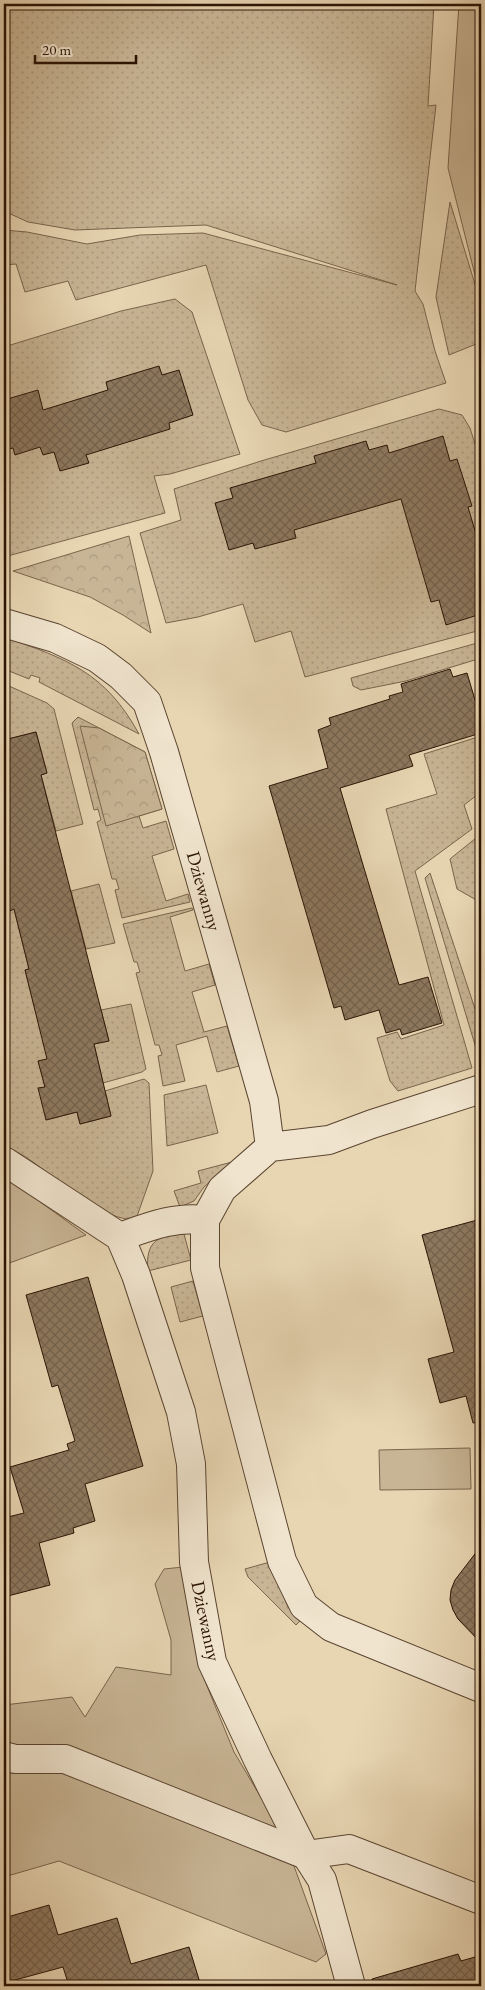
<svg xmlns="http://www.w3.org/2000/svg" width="485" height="1990" font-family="'EB Garamond',serif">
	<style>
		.grass { fill: url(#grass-dots); stroke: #7a644c }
		.forest { fill: url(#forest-crowns); stroke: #7a644c }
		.park { fill: #c8b595; stroke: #7a644c }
		.building { fill: url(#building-cross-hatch); stroke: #2b1304 }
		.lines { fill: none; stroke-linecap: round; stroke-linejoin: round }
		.pedestrian-casing { stroke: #5a4430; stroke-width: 30 }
		.minor-casing { stroke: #5a4430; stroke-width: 30 }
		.pedestrian { stroke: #f0e4ce; stroke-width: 28 }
		.minor { stroke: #f0e4ce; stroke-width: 28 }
		.labels { text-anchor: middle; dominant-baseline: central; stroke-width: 4; stroke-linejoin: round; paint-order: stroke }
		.street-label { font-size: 19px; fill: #2b1304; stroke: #f0e4ce }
	</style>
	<defs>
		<pattern id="grass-dots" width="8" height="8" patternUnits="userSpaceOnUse" patternTransform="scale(1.25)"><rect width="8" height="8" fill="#c8b595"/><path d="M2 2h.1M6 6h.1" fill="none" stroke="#ac9b7f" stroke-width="1.8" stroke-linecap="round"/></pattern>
		<pattern id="forest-crowns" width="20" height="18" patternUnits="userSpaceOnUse" patternTransform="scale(1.25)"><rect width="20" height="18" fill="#c8b595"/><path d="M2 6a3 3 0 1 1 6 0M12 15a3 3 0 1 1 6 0" fill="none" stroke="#ac9b7f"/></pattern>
		<pattern id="building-cross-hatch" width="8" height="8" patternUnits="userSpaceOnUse" patternTransform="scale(1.25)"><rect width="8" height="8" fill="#8d785f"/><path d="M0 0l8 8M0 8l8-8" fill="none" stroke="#73614c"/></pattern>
	</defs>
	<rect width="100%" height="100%" fill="#e8d6b3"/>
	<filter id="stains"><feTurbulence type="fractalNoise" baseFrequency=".004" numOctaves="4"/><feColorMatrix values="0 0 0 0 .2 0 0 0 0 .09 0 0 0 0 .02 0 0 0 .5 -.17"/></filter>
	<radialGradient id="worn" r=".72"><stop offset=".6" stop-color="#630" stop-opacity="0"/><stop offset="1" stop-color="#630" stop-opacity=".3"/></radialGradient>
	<path class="grass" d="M4,4H434L428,106L436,105L415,291L423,304L435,351L446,383L286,432L262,425L248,400L206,265L76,300L68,281L25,292L16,264L4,265V230L27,232L87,244L140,235L203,233L397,285L206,225L75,230L28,222L4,211Z
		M450,202L481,304V342L449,355L436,297Z
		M175,299L192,312L240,454L170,474L154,476L165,513L4,557V347L121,311Z
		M439,409L462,415L470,428L481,463V630L305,677L291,631L255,642L243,604L198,617L166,623L140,533L181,520L174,489L261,461Z
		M4,637C67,659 105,672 139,734L39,682L40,678L31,675L29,679L4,669Z
		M481,642V667L478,659L406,681L361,690L353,686L351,678Z
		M4,686H9L47,703L54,709L83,824L56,831L41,775L47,773L36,732L4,740Z
		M78,717L145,752L162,809L139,816L143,828L166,821L174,849L152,856L166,901L188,894L190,902L122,918L115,890L119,889L116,879H112L97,822L101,820L98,809L94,810L72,723Z
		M481,736V792L464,805L472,829L415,871L472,1068L398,1091L390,1081L377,1038L397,1032L401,1039L444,1025L386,809L437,794L424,754Z
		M481,834V901H478L457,889L450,859Z
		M430,873L481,1027V1065L425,878Z
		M99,884L115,943L86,949L71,891Z
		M4,888L9,910L14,909L29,969L25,970L48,1059L38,1061L45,1087L46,1120L77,1112L80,1124L111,1116L105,1091L144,1079L149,1083L153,1171L136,1219C107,1224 55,1177 30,1160C22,1154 13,1150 4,1145Z
		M192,908L193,910L170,917L185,971L209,964L215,985L192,992L204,1032L227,1026L239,1066L217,1072L207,1036L176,1045L185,1081L163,1086L158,1056L162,1055L159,1045H155L136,973L140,972L137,962H134L123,924Z
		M131,1004L146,1069L142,1072L103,1083L94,1044L109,1041L101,1010Z
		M206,1085L218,1133L167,1146L164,1095Z
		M232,1162L204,1187L194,1201L180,1207L174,1191L201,1183L198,1171Z
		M184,1234L191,1260L148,1271C145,1241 158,1235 184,1234Z
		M193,1281L203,1316L180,1322L171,1287Z
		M270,1562L288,1607L300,1621L296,1625L248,1577L245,1569Z"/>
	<path class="forest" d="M129,536L151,633L123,615L90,597L13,571Z
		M80,726L99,728L145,752L162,809L106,826Z"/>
	<path class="park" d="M459,4H481V299L448,168Z
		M4,1178L21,1188L86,1235L4,1265Z
		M470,1448L471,1489L380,1490L379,1450Z
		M183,1567L200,1669L234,1752L282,1833L326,1954L316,1962L59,1861L4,1877V1705L72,1697L85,1717L116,1667L171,1675V1640L155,1584L164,1569Z"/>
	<path class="building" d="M159,366L162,375L179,370L193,415L169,423L170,429L86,455L89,463L60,471L54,452L43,455L40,447L15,455L13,448L4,450V400L38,390L43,410L108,390L106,382Z
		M443,436L450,461L457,459L472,506L468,507L481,551V614L446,625L439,600L431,602L401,499L294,530L296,538L255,549L253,543L229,550L215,503L233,498L230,488L316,463L314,456L366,441L369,450L387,445L389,453Z
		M450,669L453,677L467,673L481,720V733L409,755L413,766L340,788L399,985L428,977L442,1023L402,1035L400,1029L386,1033L379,1010L345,1020L341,1006L334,1008L269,786L328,768L318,730L331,725L329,718L390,699L389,696L403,692L401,684Z
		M36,732L47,773L41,775L109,1041L94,1044L111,1116L80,1124L77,1112L46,1120L38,1088L45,1087L38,1061L47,1059L25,970L29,969L14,909L10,911L4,888V740Z
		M481,1219V1422L473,1423L466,1396L440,1403L428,1359L454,1352L422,1235Z
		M88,1277L143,1466L85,1484L95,1521L73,1528L74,1533L39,1543L50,1585L4,1597V1518L24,1513L10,1467L69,1450L67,1444L75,1441L58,1385L52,1387L26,1295Z
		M481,1546V1643L458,1619L453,1610L450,1600L451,1590L455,1580Z
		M49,1905L58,1935L117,1918L131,1964L189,1947L201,1986H69L63,1967L4,1983V1918Z
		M458,1954L461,1961L475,1957L481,1978V1986H373L372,1979Z"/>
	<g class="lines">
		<defs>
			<path id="pedestrian" d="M4,1756L15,1759H65L306,1855L349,1849L481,1900"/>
			<path id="minor" d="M4,623L55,638L97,658L121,676L147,702L164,752L264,1101L270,1147
				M270,1147L222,1189L205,1220V1268L282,1561L304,1606L331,1627L481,1688
				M270,1147L329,1140L372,1124L481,1089
				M4,1161L120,1237L136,1275L181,1412L191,1464L194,1562L212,1662L258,1760L306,1855L322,1880L351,1986
				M120,1237C148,1227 175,1216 205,1220"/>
		</defs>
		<use href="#pedestrian" class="pedestrian-casing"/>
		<use href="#minor" class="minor-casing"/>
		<use href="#pedestrian" class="pedestrian"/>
		<use href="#minor" class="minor"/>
	</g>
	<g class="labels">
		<g class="street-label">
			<text transform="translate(204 891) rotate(74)">Dziewanny</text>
			<text transform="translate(206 1621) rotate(78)">Dziewanny</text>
		</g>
	</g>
	<rect width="485" height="1990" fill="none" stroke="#e8d6b3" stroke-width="20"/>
	<rect x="5" y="5" width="475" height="1980" fill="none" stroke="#2b1304" stroke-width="2.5"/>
	<rect x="10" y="10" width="465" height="1970" fill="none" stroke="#2b1304"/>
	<path d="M35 55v8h101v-8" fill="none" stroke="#2b1304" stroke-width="2.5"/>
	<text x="42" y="55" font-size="15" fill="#2b1304" stroke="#f0e4ce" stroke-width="4" paint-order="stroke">20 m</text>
	<rect width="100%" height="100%" filter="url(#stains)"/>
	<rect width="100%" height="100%" fill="url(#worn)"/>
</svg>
